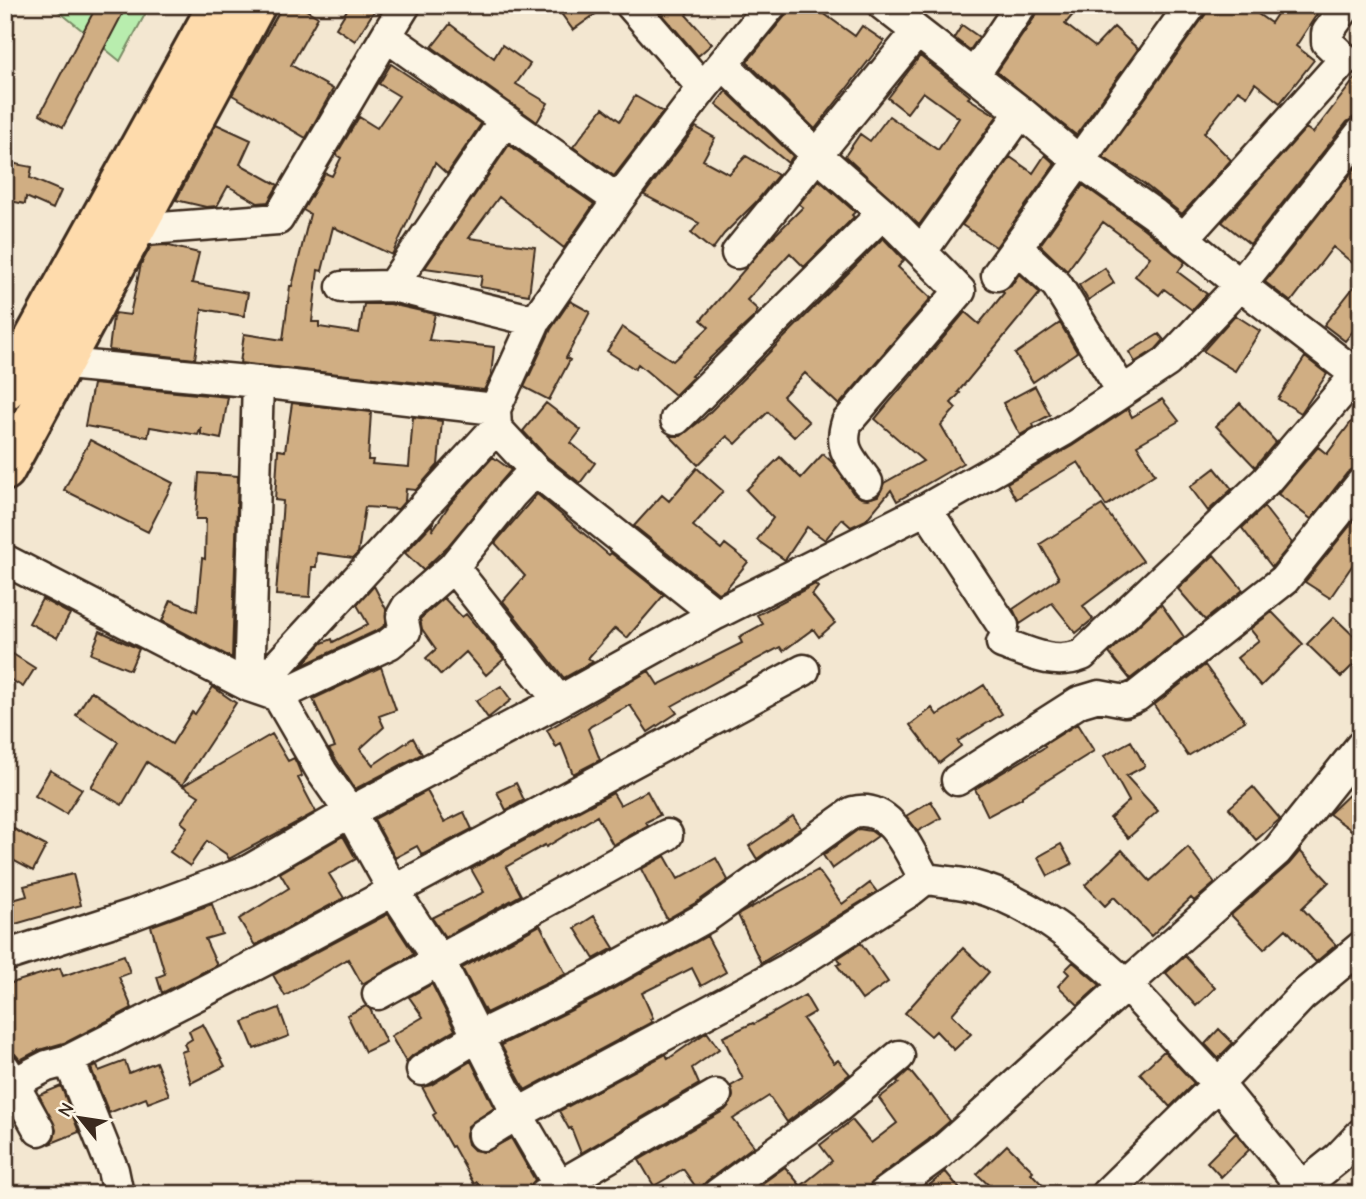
<svg xmlns="http://www.w3.org/2000/svg" width="1366" height="1199" font-family="'Comic Neue',sans-serif">
	<style>
		.green { fill: #b8edae; stroke: #7a8c66; stroke-width: 2 }
		.building { fill: #d0ae83; stroke: #3b2a1e; stroke-width: 2 }
		.lines { fill: none; stroke-linecap: round; stroke-linejoin: round }
		.minor-casing { stroke: #3b2a1e; stroke-width: 35 }
		.major-casing { stroke: #3b2a1e; stroke-width: 44 }
		.minor { stroke: #fcf5e5; stroke-width: 30 }
		.major { stroke: #fedbac; stroke-width: 38 }
	</style>
	<rect width="100%" height="100%" fill="#f3e7d1"/>
	<filter id="ink" filterUnits="userSpaceOnUse"><feTurbulence type="fractalNoise" baseFrequency=".0143" numOctaves="2"/><feDisplacementMap in="SourceGraphic" scale="14" xChannelSelector="R" yChannelSelector="G"/><feConvolveMatrix kernelMatrix="1 2 1 2 8 2 1 2 1" color-interpolation-filters="sRGB"/></filter>
	<g filter="url(#ink)">
		<path class="green" d="M51,5H150L120,61Z"/>
		<path class="building" d="M97,5H127L63,127L40,114Z
			M283,5H298L318,17L291,65L333,89L306,138L232,95Z
			M350,5H378L355,41L336,28Z
			M555,5H608L573,30Z
			M658,5H694L686,15L712,44L698,56L657,8Z
			M788,5H812L855,36L862,26L884,41L815,129L747,62L785,16Z
			M1038,5H1081L1065,24L1095,47L1114,27L1138,49L1076,135L997,72L1036,15Z
			M1208,5H1245L1271,23L1283,5H1311L1319,11L1296,46L1314,60L1280,103L1255,83L1247,96L1238,90L1204,133L1231,160L1182,214L1143,183L1103,157L1205,15Z
			M450,24L494,58L502,45L530,64L516,84L548,103L537,122L432,47Z
			M962,25L979,37L970,50L954,38Z
			M920,56L970,96L968,98L997,116L919,225L845,156L860,134L870,141L889,116L938,150L959,118L923,92L907,113L888,98Z
			M391,64L481,124L447,174L435,163L392,255L333,227L322,271L318,270L312,322H319V327L359,333L364,304H390L435,314L429,340L494,347L491,376L484,390L240,363L244,334L283,340L290,286H292L310,214L303,210L325,173L332,176L341,158L336,155L359,117L377,128L399,96L379,84Z
			M1361,71V116L1354,117L1347,122L1250,244L1222,222L1306,128L1313,133Z
			M726,91L793,156L788,163L716,104Z
			M635,96L663,112L614,176L573,147L603,108L620,121Z
			M216,124L251,140L240,164L278,185L268,202L258,203L228,186L217,206L206,207L176,200Z
			M696,127L715,138L703,160L729,174L746,156L778,175L756,202L724,234L712,250L691,233L699,223L644,195Z
			M509,145L594,204L564,248L499,197L469,238L535,247L529,295L480,287L482,276L425,268Z
			M1045,155L1055,164L996,247L962,225L1010,157L1033,173Z
			M1361,161V270L1333,247L1291,302L1265,282Z
			M5,162L32,167L30,178L61,191L53,209L26,197L25,204L5,200Z
			M819,180L855,212L852,215L854,217L804,267L790,253L747,300L758,310L754,317L691,376L693,377L675,395L638,364L635,369L607,351L622,327L673,361L709,327L701,320L770,240L803,207L799,204Z
			M1083,185L1143,228L1185,262L1178,272L1207,294L1192,310L1164,289L1159,295L1135,276L1150,257L1103,222L1067,271L1040,245Z
			M883,238L904,260L898,267L931,298L839,405L805,373L783,396L809,422L794,437L768,412L736,444L727,436L698,465L670,436H681L704,418Z
			M165,245L199,253L192,283L248,293L244,316L202,309L195,359L109,350L113,317L115,313L130,315L141,264L151,246Z
			M1105,268L1114,283L1088,300L1079,285Z
			M1019,274L1040,293L958,392L960,393L951,403L956,408L941,425L963,463L897,501L891,490L866,520L851,527L842,519L825,540L807,527L785,560L757,540L773,518L746,490L780,457L801,478L823,454L833,463L853,493L861,498L868,499L878,496L884,483L923,461L875,419L965,312L979,324L1004,293L1002,291L1011,286Z
			M1361,278V321L1345,341L1324,325Z
			M570,301L590,312L566,358L570,360L549,400L524,387L551,329Z
			M1235,315L1260,331L1235,371L1203,351Z
			M1060,323L1077,352L1033,382L1015,354Z
			M1159,334L1164,340L1156,349L1135,362L1129,352Z
			M1305,357L1327,374L1301,413L1278,399Z
			M93,384L228,397L221,439L201,435V427L198,435L150,427L148,437L85,426Z
			M1035,386L1050,415L1033,424L1034,427L1020,435L1003,403Z
			M1162,399L1179,421L1137,445L1155,474L1106,506L1078,462L1016,499L1007,483L1072,446L1128,409L1132,417Z
			M292,403L371,412L368,460H373L372,464L409,467L413,417L442,421L438,465L416,490L406,489L405,501L398,509L365,507L358,553L353,558L317,553L316,567H312L310,597L276,595L283,501L275,500L278,450L285,451Z
			M546,403L581,430L571,443L595,463L580,483L547,457L523,431Z
			M1240,403L1276,442L1255,467L1216,426Z
			M1361,409V467L1354,468L1347,473L1311,519L1278,494L1318,447L1327,454Z
			M90,440L173,483L148,532L64,490Z
			M493,457L511,470L448,546L423,570L405,553L433,523L432,531L450,504Z
			M697,468L723,491L693,526L721,549L725,544L748,562L725,590L718,593L634,526L662,495L669,501Z
			M1215,468L1232,489L1208,511L1190,487Z
			M199,473L238,476L232,658L162,621L171,600L197,611L202,558L205,559L206,519H196Z
			M537,494L609,555L611,553L664,595L627,638L615,628L588,658L593,662L564,678L503,601L525,576L495,543Z
			M1102,505L1143,561L1083,606L1093,619L1076,633L1052,603L1020,624L1013,609L1059,578L1040,544Z
			M1264,507L1292,543L1272,567L1242,528Z
			M1361,512V568L1354,563L1330,598L1305,582Z
			M1214,555L1243,590L1205,620L1178,589Z
			M815,584L818,587L812,595L835,623L819,637L813,629L783,651L780,647L735,671L672,706L677,713L648,732L630,705L591,726L588,729L600,760L573,774L561,744L556,747L547,730L649,671L658,685L742,643L739,637L763,624L757,615Z
			M374,586L386,609V624L380,629L301,666L322,643L332,639L333,642L368,624L357,605Z
			M444,598L462,617L466,614L504,659L486,675L466,652L441,675L426,658L436,649L422,629L420,619Z
			M42,599L70,614L57,638L29,623Z
			M1161,604L1184,637L1130,679L1109,653Z
			M1272,612L1303,644L1261,686L1237,658L1259,640L1250,629Z
			M1334,617L1361,643V657L1341,677L1307,644Z
			M100,631L139,649L130,670L91,654Z
			M5,649L35,668L23,687L5,676Z
			M1205,665L1245,721L1188,756L1154,705Z
			M381,667L396,710L379,716L384,727L360,749L373,765L413,738L422,754L355,789L329,749L335,747L313,699Z
			M984,685L1002,714L958,741L961,746L939,763L910,725L932,708L937,715Z
			M501,686L511,700L488,718L476,701Z
			M213,687L236,703L182,785L147,762L122,805L91,787L118,742L76,715L91,691L172,744L192,712L195,714Z
			M1077,724L1094,751L1022,796V798L988,816L975,789L1045,747L1044,745Z
			M272,734L288,761L294,758L297,764L302,776L298,778L316,812L229,859L226,854L207,841L190,866L170,852L187,827L181,822L199,796L183,786Z
			M1131,741L1145,766L1126,776L1158,811L1128,838L1110,818L1129,801L1104,756Z
			M50,770L82,789L66,814L35,796Z
			M516,783L524,800L506,810L497,792Z
			M1361,783V837L1329,814Z
			M1253,787L1280,819L1256,840L1229,808Z
			M427,791L444,822L464,812L472,829L422,855L417,846L395,858L374,819Z
			M647,791L660,815L646,822L648,825L613,845L597,816L546,847L545,845L506,867L521,895L445,937L432,918L484,892L471,869L613,793L620,805Z
			M931,801L941,818L918,831L906,816Z
			M793,816L801,828L757,859L749,846Z
			M10,827L46,846L33,871L5,856V837Z
			M859,829L871,831L878,836L832,869L823,855Z
			M343,836L356,859L329,874L344,898L256,945L254,944L239,919L289,888L280,873Z
			M1061,844L1072,864L1048,876L1038,857Z
			M1188,847L1215,883L1194,901L1191,898L1151,936L1114,897L1105,906L1085,885L1122,850L1150,881Z
			M1300,851L1329,882L1302,908L1336,945L1316,962L1286,929L1264,949L1231,915L1289,864Z
			M665,856L678,879L716,858L728,880L697,902L667,919L641,869Z
			M818,870L842,904L870,883L877,892L761,963L738,915Z
			M73,874L81,905L5,927V902L27,896L24,886Z
			M212,904L222,934L205,939L217,965L162,993L157,977L165,974L151,926Z
			M388,914L414,954L362,984L348,959L285,996L273,975Z
			M594,916L614,948L594,959L575,928Z
			M540,925L566,974L486,1013L462,968Z
			M707,936L726,972L701,986L692,968L642,993L653,1018L650,1019L652,1022L525,1090L501,1045L600,996Z
			M861,943L888,982L862,1000L837,965L841,963L838,958Z
			M963,948L989,972L952,1014L971,1034L954,1050L936,1031L931,1036L905,1013Z
			M124,955L130,973L119,977L132,1008L67,1042L39,1050L20,1060L15,1054L7,1052L5,985L60,968L63,976Z
			M1185,956L1215,988L1196,1006L1166,973Z
			M1073,962L1100,985L1078,1005L1058,986L1069,974L1065,970Z
			M432,984L455,1030L413,1055L406,1062L391,1036L423,1017L409,997Z
			M805,995L815,1012L803,1019L834,1063L838,1060L850,1074L787,1122L769,1096L733,1119L754,1146L708,1180L702,1186L701,1194L683,1169L654,1186L639,1160L725,1110L731,1103L733,1096L731,1086L743,1079L723,1037L753,1023L754,1024Z
			M366,1006L370,1009L386,1042L365,1052L347,1015Z
			M279,1008L289,1036L254,1049L243,1022Z
			M203,1024L225,1066L191,1083L181,1052L187,1050L184,1044L192,1039L189,1031Z
			M1219,1029L1233,1043L1218,1058L1205,1044Z
			M707,1032L719,1049L692,1068L699,1084L581,1153L571,1128L569,1129L559,1111L666,1054L668,1059Z
			M1164,1051L1194,1083L1170,1107L1140,1073Z
			M125,1061L129,1073L156,1062L169,1095L148,1103L146,1098L109,1113L91,1068L97,1066L99,1071Z
			M471,1061L494,1108L468,1126L466,1135L468,1144L474,1150L484,1152L511,1138L535,1180L530,1186L528,1194H483L477,1182L474,1184L453,1146L451,1147L433,1115L436,1113L422,1087L431,1085Z
			M909,1070L930,1096L931,1095L950,1121L928,1140L874,1180L864,1194H791L832,1161L820,1145L852,1120L871,1143L897,1123L879,1098L899,1083L897,1081Z
			M61,1086L79,1132L49,1144L54,1138L56,1130L39,1095Z
			M1236,1133L1249,1150L1221,1177L1207,1162Z
			M1007,1145L1033,1171L1031,1173L1051,1194H998L977,1174Z
			M785,1167L800,1185L790,1194H756L753,1190Z
			M945,1171L964,1194H919L945,1172Z"/>
		<g class="lines">
			<defs>
				<path id="minor" d="M631,5L703,88
					M883,5L1021,112L1079,161L1154,214L1240,285L1361,378
					M386,36L405,5
					M974,75L1021,5
					M136,230L278,219L386,36L618,200
					M1183,239L1345,59L1327,42V33L1347,5
					M1017,248L1057,285L1122,391
					M922,251L1021,112
					M737,253L917,32
					M997,275L1191,5
					M392,286L505,120
					M342,287L392,286L535,321
					M45,362L258,382L495,409L535,321L618,200L703,88L771,5
					M676,419L883,213L818,156L723,64
					M496,428L535,470L716,614
					M867,482C851,459 838,450 847,422L960,291L883,213
					M926,509L1003,626
					M5,560L249,686L278,696L322,772L350,812L394,891L439,960L517,1114L564,1194
					M453,567L559,701
					M1002,643C1029,653 1054,666 1082,655L1266,481L1361,369
					M249,686L258,382
					M257,688L496,428L495,409
					M278,696L389,644L405,631L402,616L407,607L453,567L512,494L535,470
					M1361,746L1277,851L1126,985L1218,1084L1302,1187L1338,1158L1361,1134
					M957,780L1079,702L1099,696L1125,701L1137,696L1284,580L1361,484
					M5,956L132,915L248,871L350,812L559,701L716,614L926,509L1063,431L1167,362L1240,285L1361,133
					M378,994L667,835
					M69,1060L113,1170L118,1194
					M5,1069L39,1130
					M422,1070L477,1037L591,981L706,917L853,812C892,803 908,851 925,879
					M14,1083L47,1066L69,1060L263,961L804,670
					M483,1135L517,1114L788,969L910,891L925,879C940,881 958,882 973,886C1034,902 1081,944 1126,985L939,1154L884,1194
					M545,1194L716,1095
					M718,1194L838,1107L899,1056
					M1106,1194L1218,1084L1302,996L1361,947"/>
				<path id="major" d="M5,391L218,5
					M5,471L256,5"/>
			</defs>
			<use href="#minor" class="minor-casing"/>
			<use href="#major" class="major-casing"/>
			<use href="#minor" class="minor"/>
			<use href="#major" class="major"/>
		</g>
	</g>
	<rect width="1366" height="1199" fill="none" stroke="#fcf5e5" stroke-width="28"/>
	<rect x="14" y="14" width="1338" height="1171" fill="none" stroke="#3b2a1e" stroke-width="2.5" filter="url(#ink)"/>
	<g transform="translate(80 1118) rotate(300)" stroke="#fcf5e5" stroke-width="5" paint-order="stroke">
	<path d="M0-5L12 26L0 18L-12 26Z" fill="#3b2a1e"/>
	<text y="-10" font-size="19" font-weight="bold" text-anchor="middle" fill="#3b2a1e">N</text>
	</g>
</svg>
